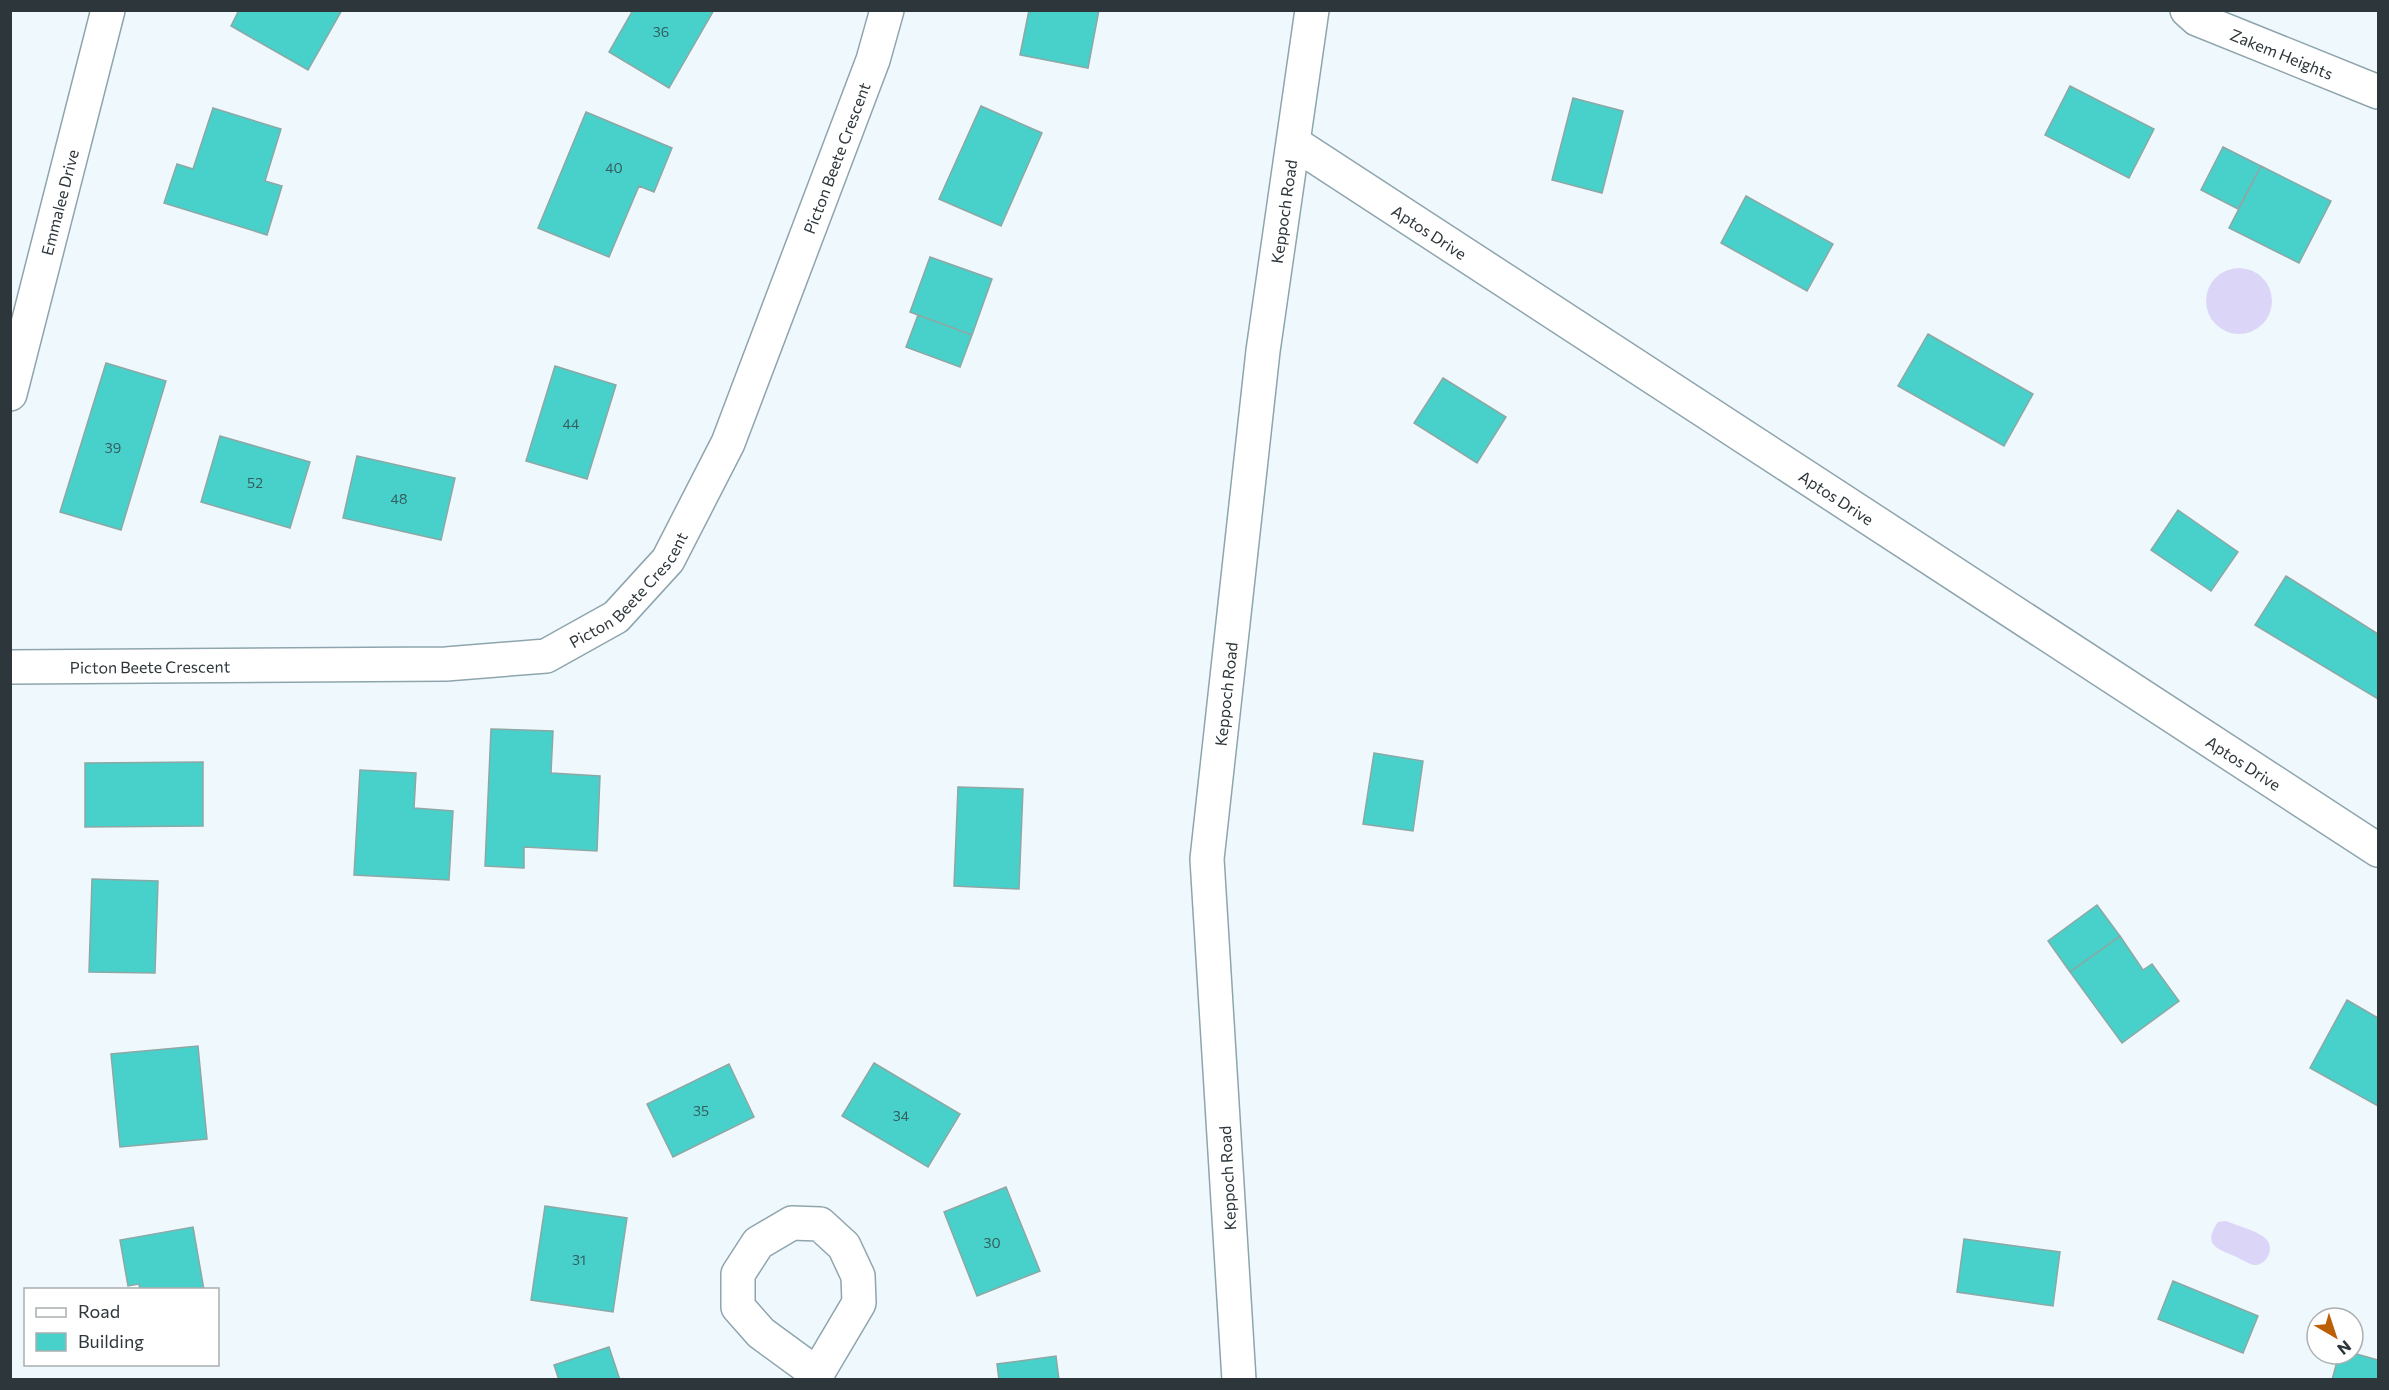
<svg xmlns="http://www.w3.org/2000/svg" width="2389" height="1390" font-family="Commissioner,sans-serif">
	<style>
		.water { fill: #dbd6f8 }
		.building { fill: #48d1ca; stroke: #8da7a5; stroke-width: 1.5 }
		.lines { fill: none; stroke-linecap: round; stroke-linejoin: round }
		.minor-casing { stroke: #8ea5ae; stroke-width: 36 }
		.minor { stroke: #fff; stroke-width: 33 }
		.labels { text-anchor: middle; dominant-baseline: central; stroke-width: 6; stroke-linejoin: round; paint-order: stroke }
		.number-label { font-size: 14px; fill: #345d5e }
		.street-label { font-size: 16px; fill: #2d363a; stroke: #fff }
	</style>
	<rect width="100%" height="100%" fill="#eff9fd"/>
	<path class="water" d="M2206 301a33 33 0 1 1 66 0a33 33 0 1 1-66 0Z
		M2226,1221C2238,1226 2256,1230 2265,1238C2276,1247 2267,1266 2254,1265C2249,1264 2242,1260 2237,1257C2217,1249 2202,1245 2218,1222Z"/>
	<path class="building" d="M239,10H342L308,70L231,26Z
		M633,10H714L669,88L609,52Z
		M1029,10H1099L1088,68L1020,55Z
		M2070,86L2154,129L2129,178L2045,135Z
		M1573,98L1623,111L1602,193L1552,180Z
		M981,106L1042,133L1001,226L939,199Z
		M213,108L281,129L265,181L282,186L267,235L164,203L177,164L193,169Z
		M586,112L672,148L654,192L639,186L609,257L538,228Z
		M2223,147L2261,166L2238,209L2201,190Z
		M2261,166L2331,201L2299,263L2229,228Z
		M1746,196L1833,244L1807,291L1721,243Z
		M930,257L992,279L972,335L910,312Z
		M918,315L972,335L960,367L906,347Z
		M1928,334L2033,394L2004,446L1898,386Z
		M106,363L166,381L121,530L60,512Z
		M555,366L616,385L587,479L526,461Z
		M1443,378L1506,417L1477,463L1414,423Z
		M220,436L310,462L290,528L201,502Z
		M357,456L455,478L441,540L343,518Z
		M2178,510L2238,552L2211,591L2151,550Z
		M2286,576L2378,634V699L2255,625Z
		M491,729L553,731L551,773L600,776L597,851L524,847V868L485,866Z
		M1374,753L1423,761L1413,831L1363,824Z
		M203,762V826L85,827V763Z
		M360,770L416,773L414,808L453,811L449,880L354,875Z
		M958,787L1023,789L1019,889L954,886Z
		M92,879L158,881L155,973L89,972Z
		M2097,905L2120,936L2070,972L2048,941Z
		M2120,936L2143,970L2152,964L2179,1001L2122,1043L2070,972Z
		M2347,1000L2378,1018V1106L2310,1068Z
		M198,1046L207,1139L120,1147L111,1054Z
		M874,1063L960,1114L928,1167L842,1116Z
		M729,1064L754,1117L673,1157L647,1104Z
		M1006,1187L1040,1271L977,1296L944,1212Z
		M545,1206L627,1218L613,1312L531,1300Z
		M193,1227L204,1290H140L139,1284L128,1286L120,1240Z
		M1964,1239L2060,1252L2053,1306L1957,1292Z
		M2173,1281L2258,1316L2243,1353L2158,1319Z
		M609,1347L620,1380H559L554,1365Z
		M2353,1353L2378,1360V1380H2332L2339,1354Z
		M1056,1356L1059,1380H999L997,1364Z"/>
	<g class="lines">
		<defs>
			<g id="minor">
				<path id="s1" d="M2187,10L2197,19L2378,92"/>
				<path id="s2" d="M1294,143L2378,850"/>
				<path id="s3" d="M10,394L108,10"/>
				<path id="s4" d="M10,667L446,664L546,656L616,617L668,560L728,443L873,60L887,10"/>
				<path d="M817,1374L761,1333L738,1307V1274L758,1243L792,1223L820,1224L844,1246L858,1276L859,1303L817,1374L818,1380"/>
				<path id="s5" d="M1239,1380L1207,859L1263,351L1312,10"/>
			</g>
		</defs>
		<use href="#minor" class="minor-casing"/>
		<use href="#minor" class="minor"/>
	</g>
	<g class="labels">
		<g class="number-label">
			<text x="661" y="31">36</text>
			<text x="614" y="167">40</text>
			<text x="571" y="423">44</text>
			<text x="113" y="447">39</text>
			<text x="255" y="482">52</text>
			<text x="399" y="498">48</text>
			<text x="701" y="1110">35</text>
			<text x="901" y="1115">34</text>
			<text x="992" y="1242">30</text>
			<text x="579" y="1259">31</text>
		</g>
		<g class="street-label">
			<text stroke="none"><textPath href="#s1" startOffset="105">Zakem Heights</textPath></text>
			<text stroke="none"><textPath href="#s4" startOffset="1130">Picton Beete Crescent</textPath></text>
			<text stroke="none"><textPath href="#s3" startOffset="198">Emmalee Drive</textPath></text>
			<text stroke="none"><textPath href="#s5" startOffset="1174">Keppoch Road</textPath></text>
			<text stroke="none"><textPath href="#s2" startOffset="162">Aptos Drive</textPath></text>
			<text stroke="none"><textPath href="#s2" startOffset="648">Aptos Drive</textPath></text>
			<text stroke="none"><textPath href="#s4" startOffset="644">Picton Beete Crescent</textPath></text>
			<text stroke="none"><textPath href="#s4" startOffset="140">Picton Beete Crescent</textPath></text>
			<text stroke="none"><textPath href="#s5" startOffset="688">Keppoch Road</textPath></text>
			<text stroke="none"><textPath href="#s2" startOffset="1134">Aptos Drive</textPath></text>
			<text transform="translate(1227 1178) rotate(-93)">Keppoch Road</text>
		</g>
	</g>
	<rect width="2389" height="1390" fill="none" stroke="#2d363a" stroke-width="24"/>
	<rect x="24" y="1288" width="195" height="78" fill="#ffffff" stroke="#abafb0" stroke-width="1.5"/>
	<rect x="36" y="1308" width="30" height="9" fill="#ffffff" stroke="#abafb0" stroke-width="1.5"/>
	<text x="78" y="1318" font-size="18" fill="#2d363a">Road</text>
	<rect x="36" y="1333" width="30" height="18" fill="#48d1ca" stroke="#abafb0" stroke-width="1.5"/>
	<text x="78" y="1348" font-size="18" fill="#2d363a">Building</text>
	<g transform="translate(2335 1336) rotate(141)"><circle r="28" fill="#ffffff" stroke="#abafb0" stroke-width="1.5"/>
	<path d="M0-4.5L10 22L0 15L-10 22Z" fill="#bc6007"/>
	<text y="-9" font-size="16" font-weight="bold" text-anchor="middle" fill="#2d363a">N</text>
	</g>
</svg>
